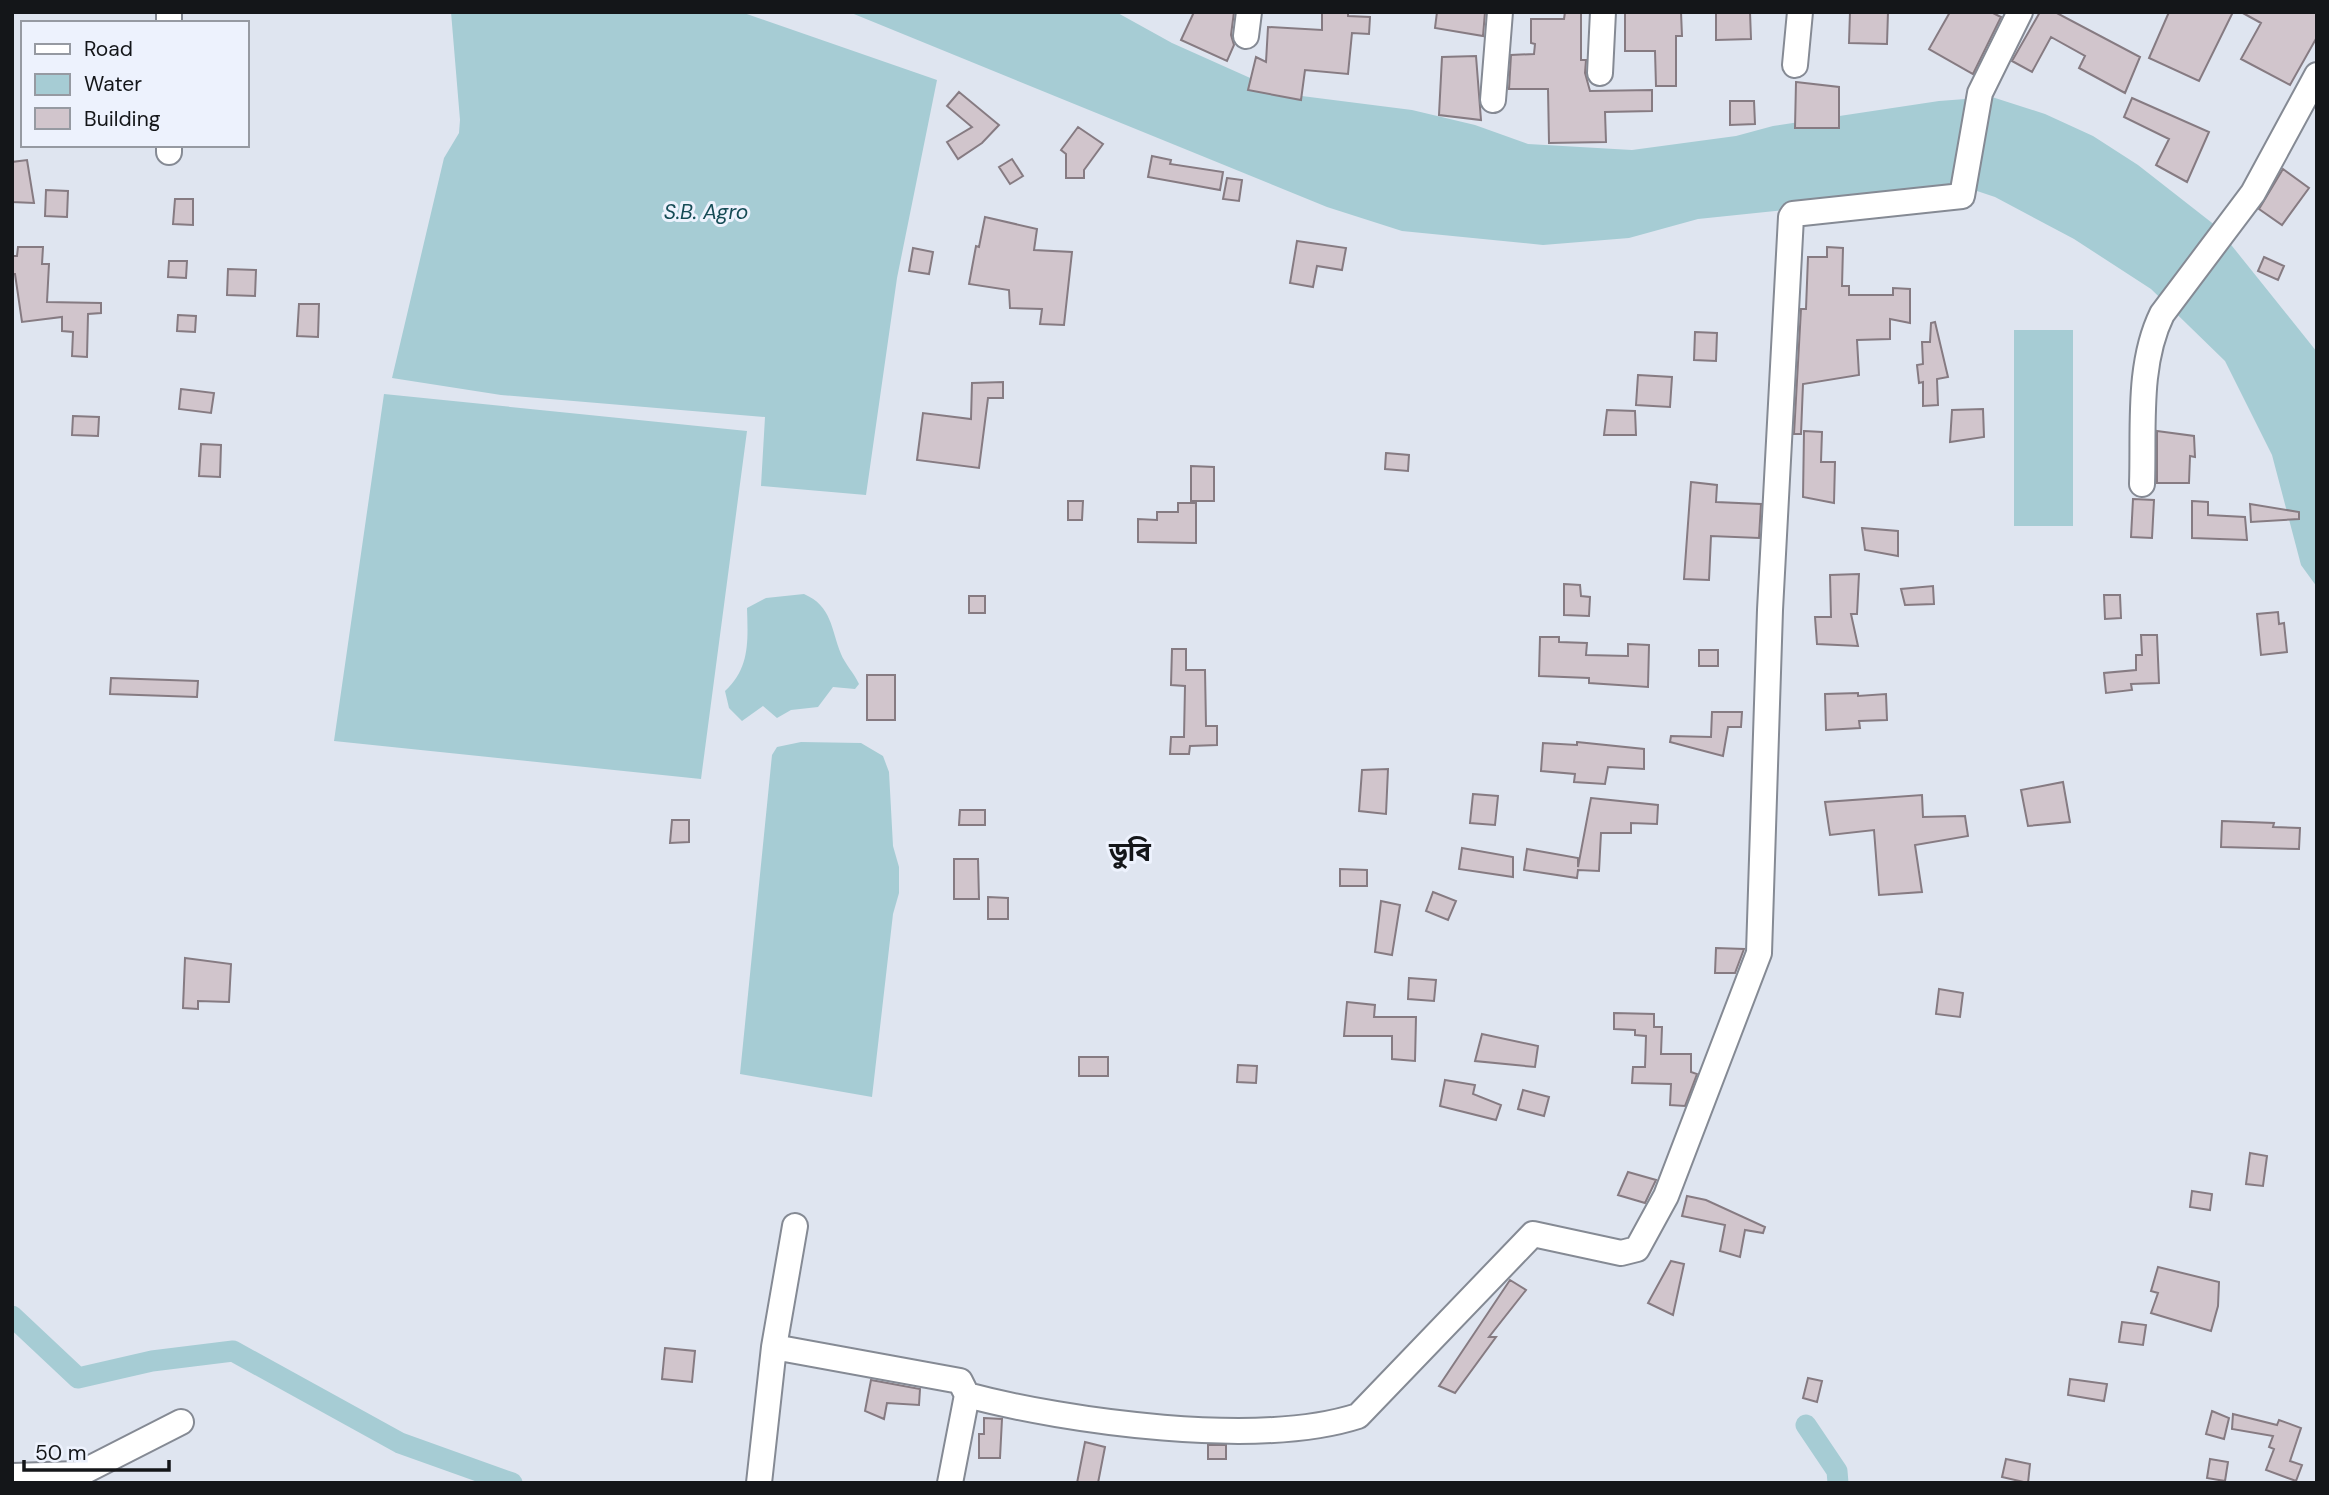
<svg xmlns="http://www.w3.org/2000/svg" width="2329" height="1495" font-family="'DM Sans','Noto Sans Bengali',sans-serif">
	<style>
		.water { fill: #a6ccd4 }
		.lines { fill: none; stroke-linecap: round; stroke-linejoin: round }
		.canal { stroke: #a6ccd4; stroke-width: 21 }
		.building { fill: #d1c5cc; stroke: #867b82; stroke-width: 2 }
		.minor-casing { stroke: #858a94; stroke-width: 28 }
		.minor { stroke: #fff; stroke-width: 24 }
		.labels { text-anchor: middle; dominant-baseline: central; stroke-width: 6; stroke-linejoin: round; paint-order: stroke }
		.water-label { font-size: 21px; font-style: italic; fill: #154b55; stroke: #edf2fd }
		.district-label { font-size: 26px; font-weight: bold; fill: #141619; stroke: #edf2fd }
	</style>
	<rect width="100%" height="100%" fill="#dfe5f0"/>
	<path class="water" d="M451,12H741L937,80L897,278L866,495L761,486L765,417L501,395L392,378L444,158L459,133L460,120Z
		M849,12H1116L1172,43L1286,94L1412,110L1475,125L1528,144L1632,150L1736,136L1773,126L1939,101L1992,97L2045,114L2093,136L2138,165L2216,226L2317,352V587L2301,565L2272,455L2225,361L2151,289L2074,239L1995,197L1974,190L1698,219L1629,238L1543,245L1402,231L1327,207Z
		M2014,330H2073V526H2014Z
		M384,394L747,431L701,779L334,741Z
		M804,594C832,606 831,629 841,654C845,664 854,673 859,684L855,689L833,687L818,707L791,710L777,718L763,706L742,721L729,708L725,691C750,668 748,641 747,608L766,598Z
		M801,742L861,743L883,756L889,772L893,846L899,867V893L893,914L872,1097L740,1074L772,755L777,747Z"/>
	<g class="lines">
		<path class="canal" d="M12,1316L78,1378L152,1361L233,1351L400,1443L512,1483
			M1806,1425L1837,1471L1838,1483"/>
	</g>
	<path class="building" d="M1194,12H1234L1231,35L1234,45L1227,61L1181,40Z
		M1322,12H1348V16L1370,17L1369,34L1352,33L1348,74L1305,70L1301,100L1248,90L1256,57L1266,62L1268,27L1322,30Z
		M1437,12H1485L1483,36L1435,28Z
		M1565,12H1581V60H1586L1585,73L1590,91L1652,90V111L1605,112L1606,142L1549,143L1548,89H1509L1511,55L1534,54L1535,44L1531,43V19H1564Z
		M1625,12H1681L1682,36H1676V86H1656L1655,51H1625Z
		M1716,12H1750L1751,39L1716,40Z
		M1850,12H1888L1887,44L1849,43Z
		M1950,12H1991L2001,17L1973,74L1929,49Z
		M2040,12H2055L2140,57L2125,93L2079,68L2085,56L2051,37L2032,72L2012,61Z
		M2169,12H2233L2199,81L2149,58Z
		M2241,12H2317V37L2290,85L2241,59L2261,23Z
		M1476,56L1481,120L1439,115L1442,57Z
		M1796,82L1839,87V128H1795Z
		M959,92L999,125L982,143L958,159L947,142L972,127L947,106Z
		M2132,98L2209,132L2187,182L2156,165L2169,139L2124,117Z
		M1730,101H1754L1755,124L1730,125Z
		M1078,127L1103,144L1084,170V178H1066V154L1061,150Z
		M1152,156L1171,160L1170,164L1223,172L1220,190L1148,177Z
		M1012,159L1023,176L1010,184L999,167Z
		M27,160L34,203L12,202V162Z
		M2283,169L2309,188L2282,225L2259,209Z
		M1227,178L1242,180L1239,201L1223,199Z
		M46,190L68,191L67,217L45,216Z
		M175,199H193V225L173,224Z
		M985,217L1037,229L1034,250L1072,252L1064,325L1040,324L1042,309L1010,308L1009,290L969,284L976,246L979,247Z
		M1297,241L1346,248L1342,270L1317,266L1313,287L1290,283Z
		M18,247H43L42,264H49L47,302L101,303V313L88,314L87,357L72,356L73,332L62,331V317L22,322L15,274H12V256H17Z
		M1827,247L1843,248L1842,286H1849V295H1893V288L1910,289V323L1890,319V339L1857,340L1859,375L1803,384L1801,434H1794L1801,309H1806L1808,257H1827Z
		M913,248L933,252L929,274L909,271Z
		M2264,257L2284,266L2278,280L2258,271Z
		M169,261H187L186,278L168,277Z
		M228,269L256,270L255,296L227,295Z
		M299,304H319L318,337L297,336Z
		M178,315L196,316L195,332L177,331Z
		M1935,322L1948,377L1937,379L1938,405L1923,406V382L1919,383L1917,365L1923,364L1922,342H1930L1931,323Z
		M1695,332L1717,333L1716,361L1694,360Z
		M1638,375L1672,377L1670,407L1636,405Z
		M1003,382V398H988L979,468L917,460L923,413L971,419L972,383Z
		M181,389L214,393L211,413L179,409Z
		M1983,409L1984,437L1950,442L1952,410Z
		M1607,410L1635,411L1636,435H1604Z
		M73,416L99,417L98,436L72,435Z
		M1804,431L1822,432L1821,462H1835L1834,503L1803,497Z
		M2157,431L2194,436L2195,457L2190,456L2189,483H2157Z
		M201,444L221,445L220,477L199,476Z
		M1386,453L1409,455L1408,471L1385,469Z
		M1191,466L1214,467V501H1191Z
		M1691,482L1717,485L1716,502L1761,504L1759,538L1711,536L1709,580L1684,579Z
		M2133,499L2154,500L2152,538L2131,537Z
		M1068,501H1083L1082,520H1068Z
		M2192,501L2208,502V515L2245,517L2247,540L2192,538Z
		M1178,503H1196V543L1138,542V519L1157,520V512H1178Z
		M2250,504L2299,512V519L2251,522Z
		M1862,528L1898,531V556L1865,550Z
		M1859,574L1857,614H1851L1858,646L1817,644L1815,617H1831L1830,575Z
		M1564,584L1580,585L1581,596L1590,597L1589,616L1564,615Z
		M1933,586L1934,604L1905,605L1901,589Z
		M2104,595H2120L2121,618L2105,619Z
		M969,596H985V613H969Z
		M2278,612L2279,624L2284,623L2287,652L2261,655L2257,614Z
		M2141,635H2157L2159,683L2131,684L2132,690L2106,693L2104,673L2136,670V655H2142Z
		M1540,637H1559V642L1587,643L1586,655L1628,656V644L1649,645L1648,687L1589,683V678L1539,676Z
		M1172,649H1186V670H1205L1206,726H1217V745L1190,746L1189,754H1170L1171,737H1184L1185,686L1171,685Z
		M1699,650H1718V666H1699Z
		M867,675H895V720H867Z
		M111,678L198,681L197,697L110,694Z
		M1858,693V696L1886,694L1887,720L1859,721L1860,728L1826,730L1825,694Z
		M1712,712H1742L1741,727H1728L1723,756L1670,742L1671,736L1711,737Z
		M1577,742L1644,749V769L1608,767L1605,784L1574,782L1575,774L1541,771L1543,743L1577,745Z
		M1388,769L1386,814L1359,811L1362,770Z
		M2063,782L2070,822L2028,826L2021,790Z
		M1473,794L1498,796L1495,825L1470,823Z
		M1922,795L1923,817L1965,816L1968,836L1915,845L1922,892L1879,895L1874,830L1830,835L1825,802Z
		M1591,798L1658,805L1657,824L1631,823V833H1601L1599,871L1578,870L1577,878L1524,870L1527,849L1578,858V867Z
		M960,810H985V825H959Z
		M672,820H689V842L670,843Z
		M2222,821L2274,823L2273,827L2300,828L2299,849L2221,847Z
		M1462,848L1513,857V877L1459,869Z
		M954,859H978L979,899H954Z
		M1340,869L1367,870V886H1340Z
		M1433,892L1456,901L1448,920L1426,911Z
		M988,897L1008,898V919H988Z
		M1381,901L1400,905L1392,955L1375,952Z
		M1716,948L1744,949L1735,973H1715Z
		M185,958L231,964L229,1002L198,1001V1009L183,1008Z
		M1409,978L1436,980L1434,1001L1408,999Z
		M1939,989L1963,993L1960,1017L1936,1014Z
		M1347,1002L1375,1005L1374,1017H1416L1415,1061L1392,1059V1036H1344Z
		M1614,1013L1654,1014V1027H1662L1661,1054H1691V1072L1697,1074L1685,1106L1670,1105L1671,1084L1632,1083L1633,1067H1645L1646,1036L1635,1035V1030L1614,1029Z
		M1482,1034L1538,1046L1535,1067L1475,1061Z
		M1079,1057H1108V1076H1079Z
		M1238,1065L1257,1066L1256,1083L1237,1082Z
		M1445,1080L1475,1085L1473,1094L1501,1105L1496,1120L1440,1106Z
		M1523,1090L1549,1097L1544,1116L1518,1109Z
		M2250,1153L2267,1156L2263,1186L2246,1184Z
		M1628,1172L1656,1180L1645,1203L1618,1195Z
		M2192,1191L2212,1194L2210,1210L2190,1207Z
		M1687,1196L1706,1200L1765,1227L1763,1233L1745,1230L1740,1257L1720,1251L1725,1225L1682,1216Z
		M1671,1261L1684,1264L1673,1315L1648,1303Z
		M2158,1267L2219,1282L2218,1306L2211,1331L2151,1313L2158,1293L2151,1291Z
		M1510,1280L1526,1290L1489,1337H1496L1455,1393L1439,1386Z
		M2122,1322L2146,1325L2143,1345L2119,1342Z
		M665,1348L695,1351L692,1382L662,1379Z
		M1808,1378L1822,1381L1817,1402L1803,1398Z
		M2070,1379L2107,1384L2104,1401L2068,1395Z
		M871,1380L920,1389L919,1405L887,1403L884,1419L865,1411Z
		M2212,1411L2229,1418L2224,1439L2206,1434Z
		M2233,1414L2277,1425L2279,1420L2301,1428L2290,1461L2302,1465L2296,1481L2266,1470L2274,1449L2269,1447L2273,1436L2232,1429Z
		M984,1418L1002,1419L1000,1458H979V1434H984Z
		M1085,1442L1105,1447L1098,1483H1077Z
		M1208,1445H1226V1459H1208Z
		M2006,1459L2030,1464L2028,1483L2002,1477Z
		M2210,1459L2228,1462L2225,1481L2207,1478Z"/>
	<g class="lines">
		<defs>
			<path id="minor" d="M169,23V12
				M1246,36L1249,12
				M1795,65L1800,12
				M1600,73L1603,12
				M1493,100L1500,12
				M169,152V145
				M2142,484C2144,429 2137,365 2162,314L2253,193L2317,75
				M774,1347L960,1381L967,1395L950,1483
				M967,1395C1068,1422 1259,1448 1358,1416L1533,1234L1621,1253L1637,1249L1666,1196L1759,953L1770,610L1791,217L1793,214L1962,196L1980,93L2020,12
				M12,1476L79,1474L181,1422
				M759,1483L774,1347L795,1226"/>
		</defs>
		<use href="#minor" class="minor-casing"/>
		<use href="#minor" class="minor"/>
	</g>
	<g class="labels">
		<g class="water-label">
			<text x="706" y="212">S.B. Agro</text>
		</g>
		<g class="district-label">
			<text x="1130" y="852">ডুবি</text>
		</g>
	</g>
	<rect width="2329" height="1495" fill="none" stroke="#141619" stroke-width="28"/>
	<rect x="21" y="21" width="228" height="126" fill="#edf2fd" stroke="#969aa2" stroke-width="2"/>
	<rect x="35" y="44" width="35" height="10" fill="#ffffff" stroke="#969aa2" stroke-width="2"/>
	<text x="84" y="56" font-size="21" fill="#141619">Road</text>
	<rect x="35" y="74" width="35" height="21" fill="#a6ccd4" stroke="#969aa2" stroke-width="2"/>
	<text x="84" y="91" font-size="21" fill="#141619">Water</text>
	<rect x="35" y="108" width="35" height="21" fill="#d1c5cc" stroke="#969aa2" stroke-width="2"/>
	<text x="84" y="126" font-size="21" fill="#141619">Building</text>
	<path d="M24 1460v10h145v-10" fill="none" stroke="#141619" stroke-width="3.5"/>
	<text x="35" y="1460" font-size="21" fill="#141619" stroke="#edf2fd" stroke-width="5" paint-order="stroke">50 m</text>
</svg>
